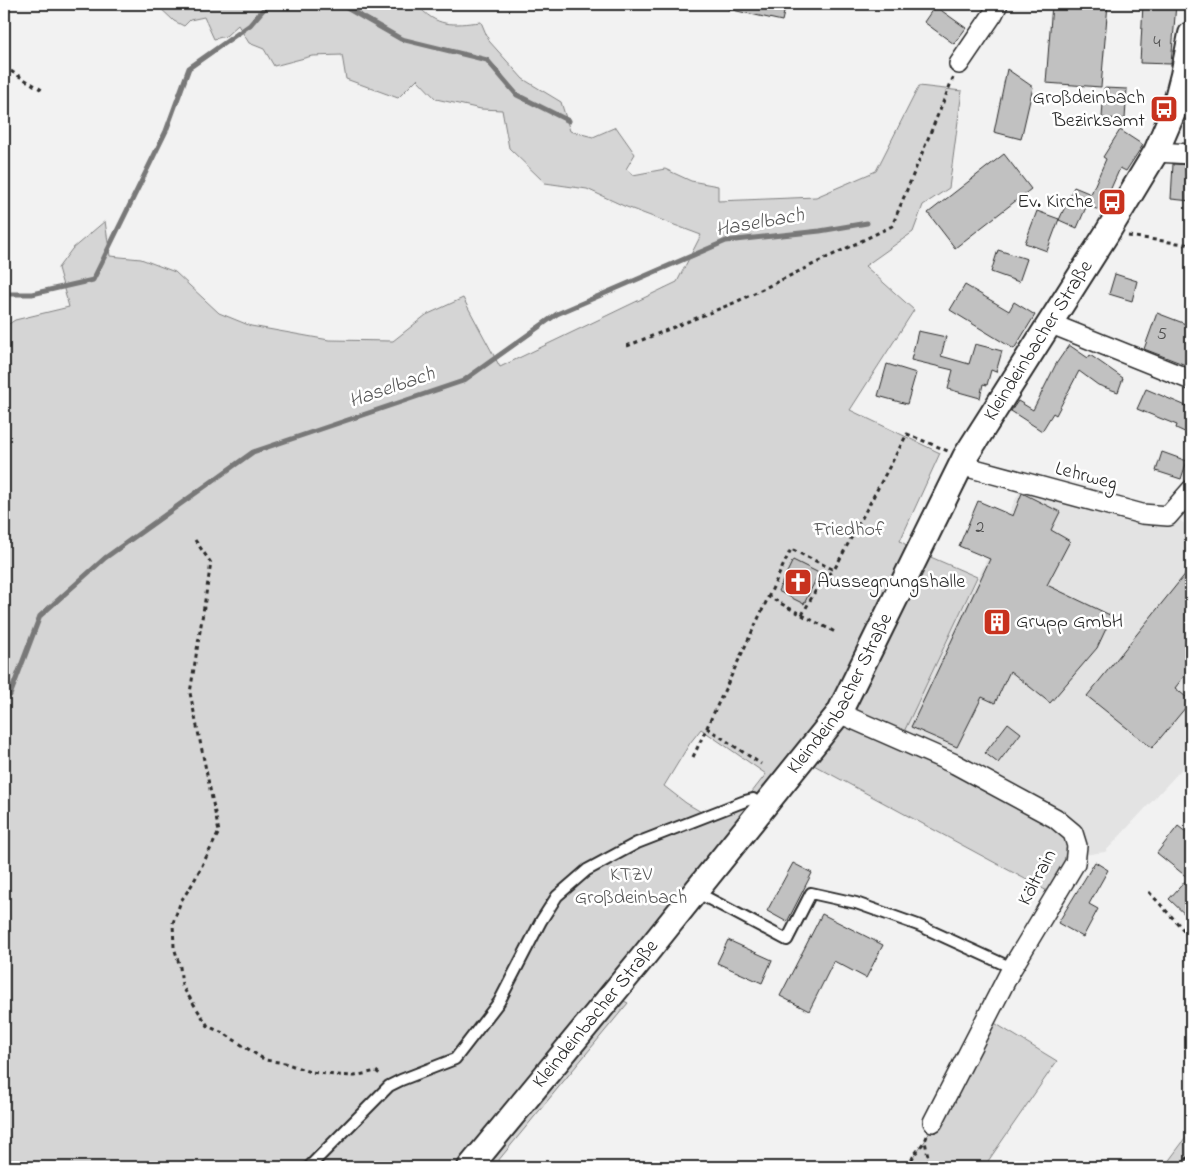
<svg xmlns="http://www.w3.org/2000/svg" width="1195" height="1171" font-family="'Indie Flower',sans-serif">
	<style>
		.built { fill: #e3e3e3 }
		.green { fill: #d5d5d5; stroke: #808080; fill-rule: evenodd }
		.lines { fill: none; stroke-linecap: round; stroke-linejoin: round }
		.stream { stroke: #787878; stroke-width: 5 }
		.building { fill: #c1c1c1; stroke: #2b2b2b }
		.service-casing { stroke: #2b2b2b; stroke-width: 14 }
		.minor-casing { stroke: #2b2b2b; stroke-width: 22 }
		.tertiary-casing { stroke: #2b2b2b; stroke-width: 28 }
		.path { stroke: #2b2b2b; stroke-width: 3; stroke-dasharray: 4 4; stroke-linecap: butt }
		.service { stroke: #fff; stroke-width: 10 }
		.minor { stroke: #fff; stroke-width: 19 }
		.tertiary { stroke: #fff; stroke-width: 24 }
		.labels { text-anchor: middle; dominant-baseline: central; stroke-width: 5; stroke-linejoin: round; paint-order: stroke }
		.number-label { font-size: 18px; fill: #505050 }
		.poi-label { font-size: 20px; fill: #2b2b2b; stroke: #fff; text-anchor: end }
		.street-label { font-size: 20px; fill: #2b2b2b; stroke: #fff }
		.park-label { font-size: 20px; fill: #565656; stroke: #fff }
		.water-label { font-size: 21px; font-style: italic; fill: #585858; stroke: #fff }
	</style>
	<rect width="100%" height="100%" fill="#f2f2f2"/>
	<filter id="ink" filterUnits="userSpaceOnUse"><feTurbulence type="fractalNoise" baseFrequency=".02" numOctaves="2"/><feDisplacementMap in="SourceGraphic" scale="10" xChannelSelector="R" yChannelSelector="G"/><feConvolveMatrix kernelMatrix="1 2 1 2 8 2 1 2 1" color-interpolation-filters="sRGB"/></filter>
	<g filter="url(#ink)">
		<path class="built" d="M1021,488L1166,525L1176,517L1191,529V759L1105,852L1083,855L901,738Z"/>
		<path class="green" d="M159,4H393L396,8L416,4C438,28 451,25 481,22L489,41L523,79L561,102L570,131L593,137L616,127L635,154L626,169L633,175L665,169L691,181L718,186V201L816,197L876,171L919,86L962,91L949,188L923,205L913,232L865,266L914,310L850,410L940,453L900,541L913,549L836,701L461,1167H4V327L15,320L69,307L58,268L72,249L105,221L110,256L141,259L175,272L219,313L251,326L329,340L393,341L426,315L463,298L500,367L677,282L701,235L624,206L587,189L545,183L509,148L502,110L481,109L436,99L417,79L398,98L346,79L342,55L312,56L274,66L264,49L249,43L238,25L226,36L214,39L204,17L190,20L184,26L174,21L158,6ZM701,729L766,774L745,801L708,816L686,803L664,786L690,743Z
			M926,555L977,577L901,738L858,714L853,703Z
			M850,720L1043,815L1069,839V860L1051,893L810,763L835,724L845,727Z
			M618,998L628,1003L493,1167H480Z
			M983,1016L1057,1061L984,1167H908L914,1155L925,1141Z
			M1191,1131V1167H1164Z"/>
		<g class="lines">
			<path class="stream" d="M322,4L345,7L401,39L487,60L517,95L569,121
				M4,294H32L93,280L166,131L189,68L250,25L268,4
				M4,697L10,695L40,616L105,558L253,452L463,381L557,314L726,241L820,231L867,223"/>
		</g>
		<path class="building" d="M729,4H786L782,21L728,9Z
			M1052,4H1108L1101,87L1046,83Z
			M1143,4H1176L1171,64L1140,63Z
			M935,6L966,28L954,44L924,22Z
			M1007,69L1033,87L1021,139L994,132Z
			M1104,88L1127,89L1125,119L1102,118Z
			M1120,130L1143,145L1126,171L1120,168L1101,211L1087,205L1077,228L1059,220L1074,187L1091,194L1106,159L1103,157Z
			M1004,154L1031,189L955,248L928,213Z
			M1173,164L1191,165V201L1171,199Z
			M1037,211L1059,219L1047,251L1025,243Z
			M998,250L1027,259L1019,282L991,272Z
			M1115,274L1137,281L1132,301L1109,294Z
			M965,285L1009,311L1014,302L1035,315L1014,349L950,310Z
			M1157,313L1191,326V367L1144,349Z
			M918,331L946,337L941,356L969,364L975,344L1002,351L996,372L991,370L987,385L983,384L980,398L948,389L953,370L911,360Z
			M1069,345L1088,358L1090,355L1123,378L1118,392L1098,385L1079,371L1056,415L1053,413L1042,431L1011,411L1018,401L1033,410L1056,364Z
			M887,364L916,373L907,404L878,396Z
			M1146,389L1191,408V435L1176,428L1177,425L1137,409Z
			M1162,452L1187,461L1181,479L1156,471Z
			M1022,493L1060,512L1051,530L1070,541L1047,585L1112,616L1097,648L1050,703L1010,671L995,703L982,697L957,747L911,727L990,559L959,546L978,501L1013,516Z
			M793,560L819,573L804,604L778,591Z
			M1191,567V667L1175,688L1191,701L1152,748L1087,696Z
			M1008,723L1021,733L998,763L985,753Z
			M1178,826L1191,836V920L1169,899L1188,878L1157,853Z
			M1095,862L1108,870L1089,904L1098,909L1083,937L1058,923Z
			M793,863L812,873L787,922L767,911Z
			M822,914L883,945L866,978L834,961L809,1011L780,996Z
			M728,940L772,960L762,983L717,963Z"/>
		<g class="lines">
			<defs>
				<path id="service" d="M696,892L787,940L811,893L856,903L918,925L1012,968
					M309,1167L389,1086L401,1080L455,1059L499,1002L541,921L557,896L587,870L637,843L745,801L753,799L764,807"/>
				<path id="minor" d="M959,64L993,14L998,4
					M1156,152L1191,154
					M1049,323L1191,380
					M960,465L1142,514L1168,516L1191,490
					M839,713L955,764L1055,818L1073,833L1077,846L1075,863L1012,968L933,1122"/>
				<g id="tertiary">
					<path id="s1" d="M470,1167L643,957L839,713L965,457L1107,233L1156,152L1174,110L1183,75L1191,34"/>
				</g>
			</defs>
			<use href="#service" class="service-casing"/>
			<use href="#minor" class="minor-casing"/>
			<use href="#tertiary" class="tertiary-casing"/>
			<path class="path" d="M4,67L42,90
				M1128,236L1191,245
				M627,346L736,302L892,226L953,78
				M195,540L211,563L190,693L219,832L193,883L181,901L173,923L174,947L180,967L182,986L208,1026L225,1034L265,1060L285,1063L310,1072L335,1075L355,1076L376,1071L382,1076
				M767,596L802,615L822,579L834,570
				M802,615L835,632
				M707,728L761,764
				M693,757L791,549L834,570L907,434L948,451
				M1149,892L1191,938
				M927,1136L925,1141L930,1167
				M908,1167L914,1155L925,1141
				M1181,1167L1191,1153"/>
			<use href="#service" class="service"/>
			<use href="#minor" class="minor"/>
			<use href="#tertiary" class="tertiary"/>
		</g>
	</g>
	<defs>
		<symbol id="bus-square" viewBox="-11 -11 22 22"><rect x="-9" y="-9" width="18" height="18" rx="4" fill="#c8321e" stroke="#fff"/><path d="M-5-6H5V4H4V6H2V4H-2V6H-4V4H-5ZM-3.5-4V0h7V-4ZM-3.5 1.2v1.5H-2V1.2ZM2 1.2v1.5H3.5V1.2Z" fill="#fff"/></symbol>
		<symbol id="church-square" viewBox="-11 -11 22 22"><rect x="-9" y="-9" width="18" height="18" rx="4" fill="#c8321e" stroke="#fff"/><path d="M-1.2-6h2.4v3.5h3.3v2.4h-3.3V6h-2.4V-.1h-3.3v-2.4h3.3Z" fill="#fff"/></symbol>
		<symbol id="building-square" viewBox="-11 -11 22 22"><rect x="-9" y="-9" width="18" height="18" rx="4" fill="#c8321e" stroke="#fff"/><path d="M-4-6H4V6H1V3H-1V6H-4ZM-2.5-4.3h1.7v1.8h-1.7ZM.8-4.3h1.7v1.8H.8ZM-2.5-1h1.7V.8h-1.7ZM.8-1h1.7V.8H.8Z" fill="#fff"/></symbol>
	</defs>
	<g fill-rule="evenodd">
		<use href="#bus-square" x="1148" y="93" width="32" height="32"/>
		<use href="#bus-square" x="1096" y="186" width="32" height="32"/>
		<use href="#church-square" x="782" y="566" width="32" height="32"/>
		<use href="#building-square" x="981" y="606" width="32" height="32"/>
	</g>
	<g class="labels">
		<g class="number-label">
			<text x="1157" y="43">4</text>
			<text x="1162" y="335">5</text>
			<text x="980" y="528">2</text>
		</g>
		<g class="poi-label">
			<text x="1145" y="98">Großdeinbach<tspan x="1145" dy="23">Bezirksamt</tspan></text>
			<text x="1093" y="202">Ev. Kirche</text>
			<text x="817" y="582" text-anchor="start">Aussegnungshalle</text>
			<text x="1016" y="622" text-anchor="start">Grupp GmbH</text>
		</g>
		<g class="street-label">
			<text stroke="none"><textPath href="#s1" startOffset="1008">Kleindeinbacher Straße</textPath></text>
			<text transform="translate(1086 477) rotate(15)">Lehrweg</text>
			<text stroke="none"><textPath href="#s1" startOffset="602">Kleindeinbacher Straße</textPath></text>
			<text transform="translate(1038 878) rotate(-62)">Költrain</text>
			<text stroke="none"><textPath href="#s1" startOffset="198">Kleindeinbacher Straße</textPath></text>
		</g>
		<g class="park-label">
			<text x="849" y="530">Friedhof</text>
			<text x="631" y="875">KTZV<tspan x="631" dy="23">Großdeinbach</tspan></text>
		</g>
		<g class="water-label">
			<text transform="translate(760 223) rotate(-10)">Haselbach</text>
			<text transform="translate(392 388) rotate(-19)">Haselbach</text>
		</g>
	</g>
	<rect width="1195" height="1171" fill="none" stroke="#fff" stroke-width="20"/>
	<rect x="10" y="10" width="1175" height="1151" fill="none" stroke="#2b2b2b" stroke-width="2" filter="url(#ink)"/>
</svg>
